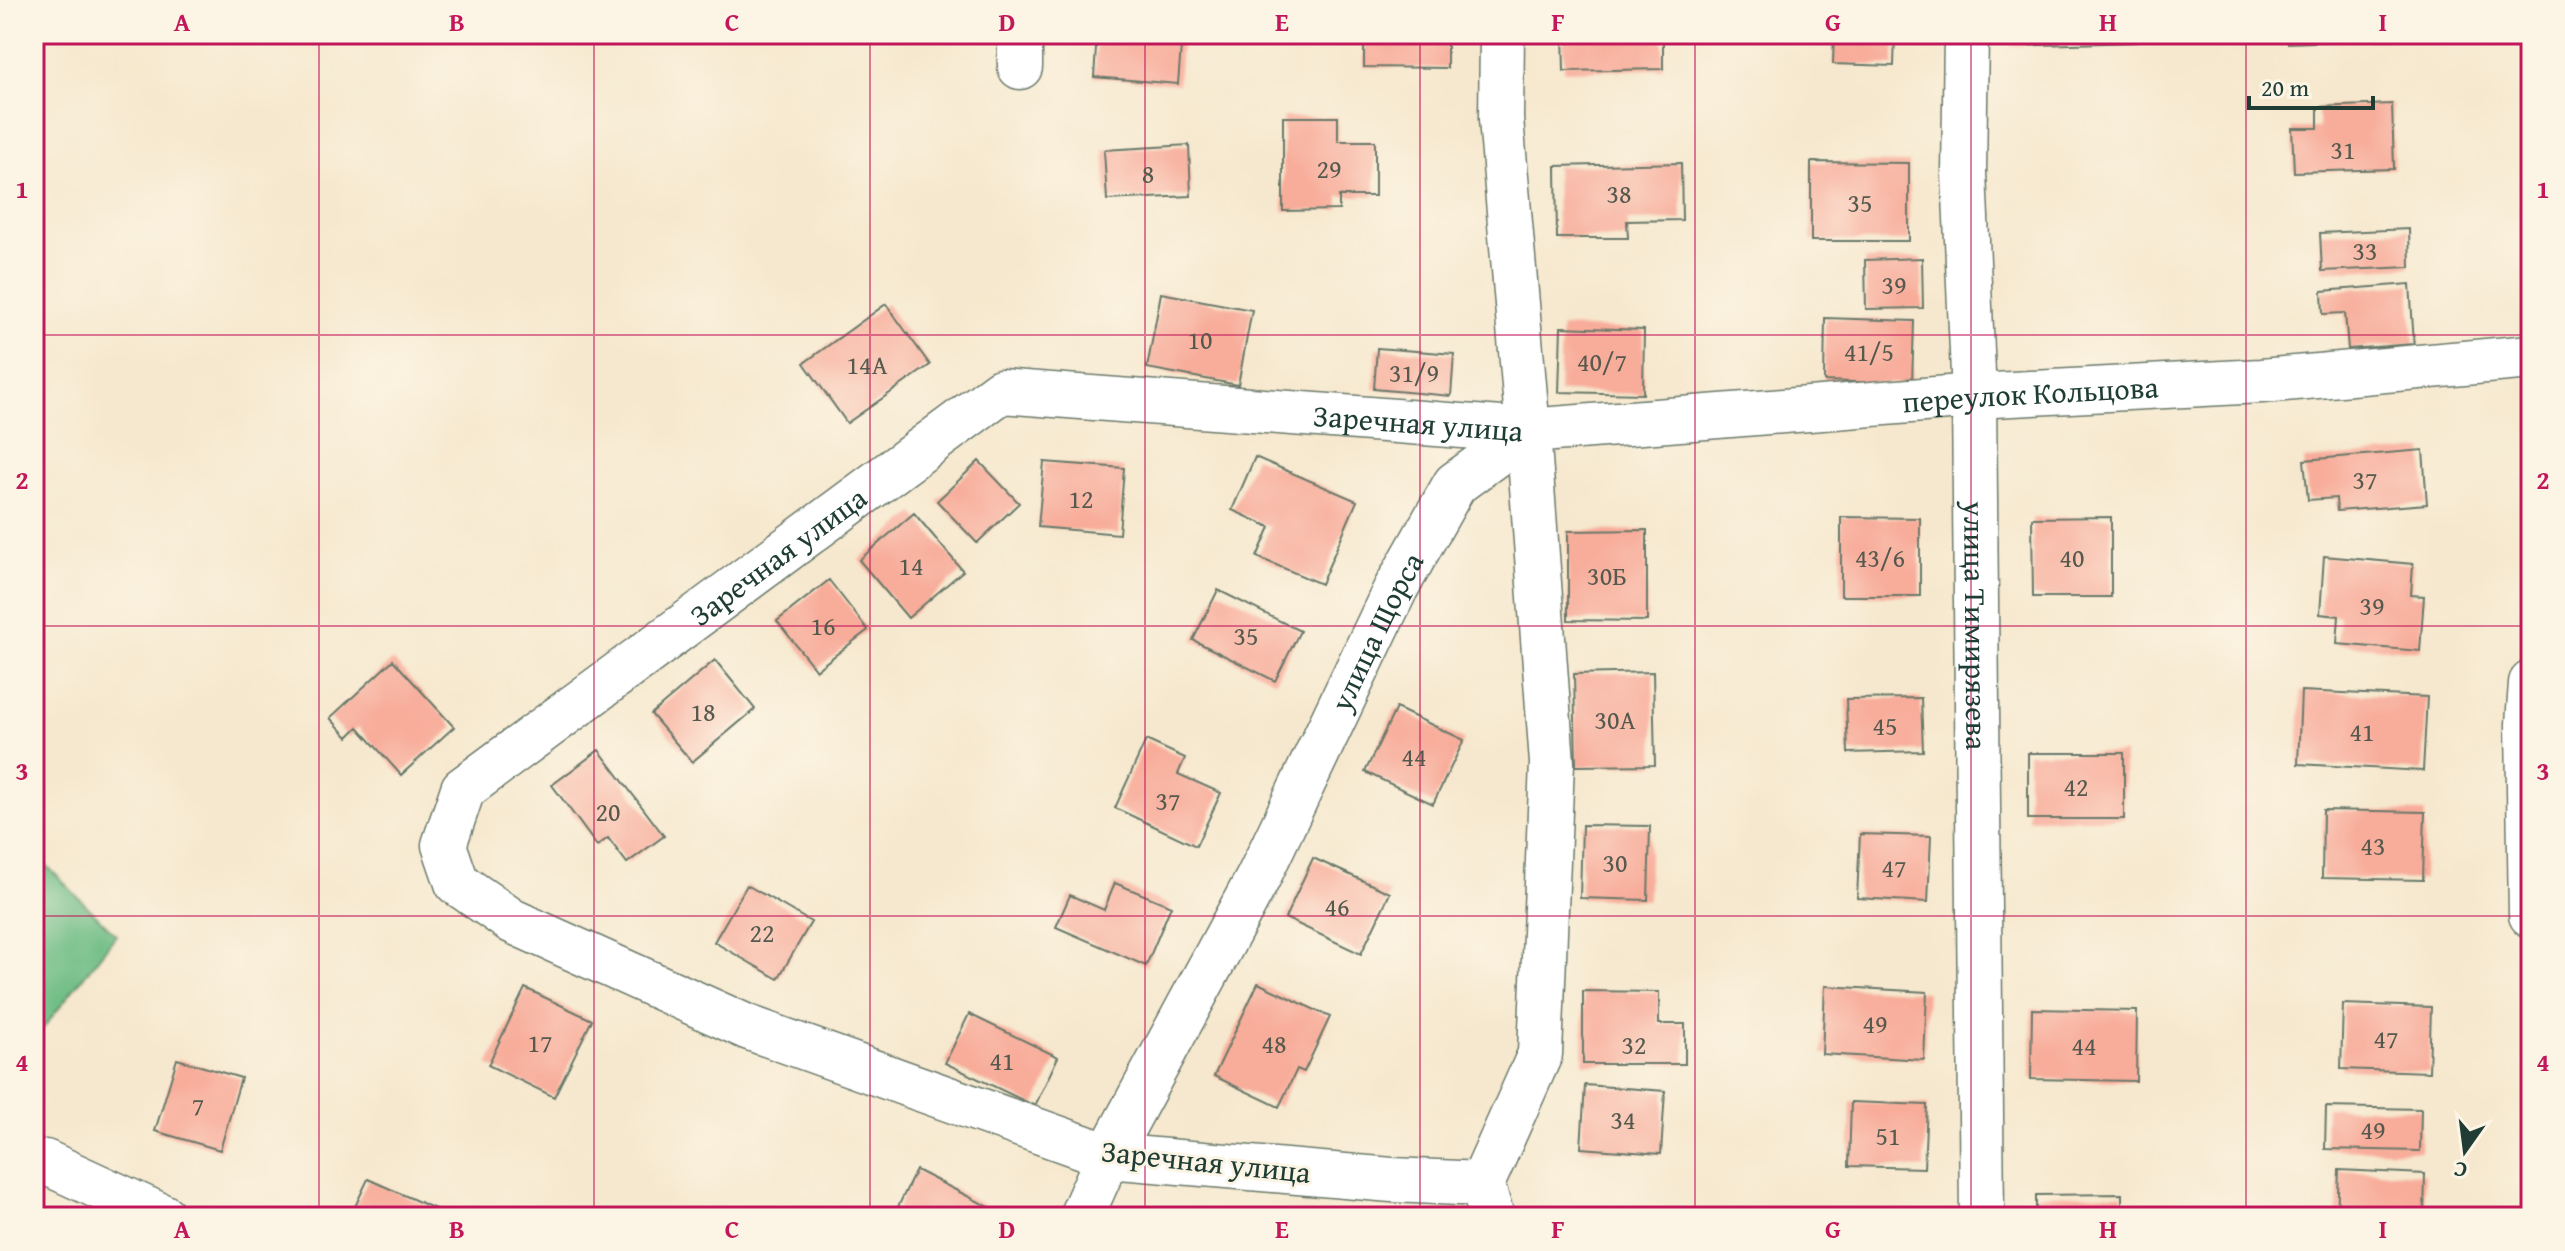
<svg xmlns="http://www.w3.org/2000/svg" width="2565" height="1251" font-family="'Gentium Book Plus',serif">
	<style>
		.forest { fill: #72be87; stroke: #487e5e; stroke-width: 2 }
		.building { fill: #f8ac9a }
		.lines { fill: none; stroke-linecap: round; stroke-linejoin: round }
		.minor-casing { stroke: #6a796a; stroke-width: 47 }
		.minor { stroke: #fff; stroke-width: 44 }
		.grid { fill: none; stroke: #c2185b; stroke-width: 2; stroke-opacity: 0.55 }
		.labels { text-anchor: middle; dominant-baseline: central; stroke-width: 6; stroke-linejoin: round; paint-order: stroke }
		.number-label { font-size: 26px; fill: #55594e }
		.street-label { font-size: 30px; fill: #1f3d34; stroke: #fcf5e5 }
		.neatline { fill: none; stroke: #c2185b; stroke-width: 3 }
		.grid-label { font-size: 26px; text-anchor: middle; font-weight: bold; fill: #c2185b }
	</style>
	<rect width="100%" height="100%" fill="#fcf5e5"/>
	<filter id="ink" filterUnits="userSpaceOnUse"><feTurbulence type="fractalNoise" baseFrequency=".0125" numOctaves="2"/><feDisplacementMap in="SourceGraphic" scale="16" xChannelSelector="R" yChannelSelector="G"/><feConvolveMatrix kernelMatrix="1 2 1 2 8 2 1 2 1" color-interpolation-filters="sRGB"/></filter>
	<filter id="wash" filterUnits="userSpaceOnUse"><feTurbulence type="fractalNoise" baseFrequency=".006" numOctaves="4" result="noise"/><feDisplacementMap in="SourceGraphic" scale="32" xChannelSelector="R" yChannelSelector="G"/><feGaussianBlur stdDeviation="1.8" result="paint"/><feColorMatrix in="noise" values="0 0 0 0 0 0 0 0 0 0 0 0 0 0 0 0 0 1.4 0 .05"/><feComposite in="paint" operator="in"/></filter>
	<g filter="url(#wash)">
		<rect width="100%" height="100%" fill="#f6e8ce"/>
		<path class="forest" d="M34,853L116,935L34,1040Z"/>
		<g id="blocks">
			<path class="building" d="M1097,34H1182L1178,84L1094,77Z
				M1364,34H1447V68L1364,67Z
				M1563,34H1630V39L1663,38V69L1564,71Z
				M1834,34H1895L1894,66L1833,64Z
				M2009,34H2135L2136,42L2010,46Z
				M2288,34H2394V39L2288,43Z
				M2392,104L2394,169L2294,172L2292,128H2318V107Z
				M1283,117H1338V141H1375V196H1339V210L1283,211Z
				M1189,145L1191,196L1107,200L1104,150Z
				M1811,162L1909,163V241H1811Z
				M1681,163L1682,220L1627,221L1628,238H1557L1556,166Z
				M2409,229L2410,267L2322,271L2320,233Z
				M1922,258L1923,308L1866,309L1865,260Z
				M2410,284L2414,344L2348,349L2345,313L2323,314L2322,291Z
				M1161,293L1252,310L1238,385L1147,368Z
				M886,304L930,365L847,423L804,363Z
				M1825,318L1914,321L1912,384L1824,381Z
				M1561,327L1644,330L1643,394L1559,392Z
				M1377,348L1454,354L1451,396L1374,389Z
				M2423,450L2427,504L2337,511L2336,498L2308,500L2304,460Z
				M1255,457L1357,501L1321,584L1257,557L1270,527L1232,510Z
				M979,461L1019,503L977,543L937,501Z
				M1044,462L1124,468L1119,534L1038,527Z
				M914,513L963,571L908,618L859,560Z
				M1841,517L1920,518V596H1841Z
				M2111,517V597H2033L2032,518Z
				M1647,530V621L1568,620V531Z
				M2324,556L2413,564L2411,595L2424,596L2420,651L2337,644L2339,616L2320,614Z
				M829,580L868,630L816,670L777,621Z
				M1218,590L1300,631L1275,681L1193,640Z
				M393,660L454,727L401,775L358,727L348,737L330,718Z
				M715,660L755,709L692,762L651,714Z
				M1653,672L1655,765L1576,766L1574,674Z
				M2301,691L2427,697L2423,771L2298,764Z
				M1921,698L1923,751L1848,753L1846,699Z
				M1396,708L1464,740L1433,804L1365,772Z
				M1146,740L1185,758L1178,774L1221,793L1196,846L1115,808Z
				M599,750L664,836L627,863L608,838L597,846L552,785Z
				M2028,753H2124V819H2028Z
				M2323,810L2425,812L2423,880L2322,878Z
				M1582,825L1650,826L1648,900L1580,898Z
				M1860,834L1931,836L1928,902L1857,898Z
				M1313,858L1390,893L1361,954L1285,918Z
				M1115,883L1171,906L1146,966L1056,927L1070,895L1104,910Z
				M747,885L811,922L778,979L714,942Z
				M1258,983L1330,1017L1304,1072L1297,1069L1279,1107L1214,1076Z
				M1825,986L1927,992L1924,1060L1822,1054Z
				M525,988L592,1020L554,1097L488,1065Z
				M1583,991L1659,992V1024H1685V1064H1583Z
				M2343,1004L2431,1007L2429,1072L2341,1069Z
				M2032,1009L2137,1011L2136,1081L2031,1079Z
				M969,1014L1058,1057L1035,1106L945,1063Z
				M177,1059L241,1078L220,1150L155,1131Z
				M1585,1085L1665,1091L1661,1154L1581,1148Z
				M1851,1102L1927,1105L1924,1168L1849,1166Z
				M2326,1107L2421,1109L2420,1151L2325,1149Z
				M916,1170L997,1211L994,1217H893Z
				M2339,1170L2425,1174L2424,1217H2337Z
				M368,1179L442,1212L440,1217H350Z
				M2122,1194V1217H2036V1195Z"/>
		</g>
	</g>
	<g filter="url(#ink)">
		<use href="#blocks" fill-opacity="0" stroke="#6a796a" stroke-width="2"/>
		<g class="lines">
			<defs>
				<g id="minor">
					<path id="s1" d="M1966,34L1964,173L1974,396L1982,1217"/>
					<path d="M1020,67V34"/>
					<path d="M2531,683L2528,724L2531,915"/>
					<path d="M45,1162L164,1217"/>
					<path id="s2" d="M1482,1184L1392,1180L1108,1156L747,1027L512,921L457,883L444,845L463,789L1001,391L1528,431L1974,396L2261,381L2531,357"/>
					<path id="s3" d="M1081,1217L1108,1156L1258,878L1395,590L1455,484L1528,431L1501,119L1502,34"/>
					<path d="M1492,1217L1482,1184L1540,1054L1552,763L1528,431"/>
				</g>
			</defs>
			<use href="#minor" class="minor-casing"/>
			<use href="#minor" class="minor"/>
		</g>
	</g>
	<path class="grid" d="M319,34V1217M594,34V1217M870,34V1217M1145,34V1217M1420,34V1217M1695,34V1217M1971,34V1217M2246,34V1217M34,335H2531M34,626H2531M34,916H2531"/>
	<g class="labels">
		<g class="number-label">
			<text x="2343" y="149">31</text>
			<text x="1329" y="168">29</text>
			<text x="1148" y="173">8</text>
			<text x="1619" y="193">38</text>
			<text x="1860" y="202">35</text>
			<text x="2365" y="250">33</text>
			<text x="1894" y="284">39</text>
			<text x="1200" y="339">10</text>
			<text x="1869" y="351">41/5</text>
			<text x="1602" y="361">40/7</text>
			<text x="867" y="364">14А</text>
			<text x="1414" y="372">31/9</text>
			<text x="2365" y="479">37</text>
			<text x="1081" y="498">12</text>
			<text x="1880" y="557">43/6</text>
			<text x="2072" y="557">40</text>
			<text x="911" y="565">14</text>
			<text x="1607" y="575">30Б</text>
			<text x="2372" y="605">39</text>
			<text x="823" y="625">16</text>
			<text x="1246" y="635">35</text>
			<text x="703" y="711">18</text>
			<text x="1615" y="719">30А</text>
			<text x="1885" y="725">45</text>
			<text x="2362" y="731">41</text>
			<text x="1414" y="756">44</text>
			<text x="2076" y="786">42</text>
			<text x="1168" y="800">37</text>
			<text x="608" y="811">20</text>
			<text x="2373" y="845">43</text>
			<text x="1615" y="862">30</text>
			<text x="1894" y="867">47</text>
			<text x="1337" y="906">46</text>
			<text x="762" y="932">22</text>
			<text x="1875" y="1023">49</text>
			<text x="2386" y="1038">47</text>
			<text x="540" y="1042">17</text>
			<text x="1274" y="1043">48</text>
			<text x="1634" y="1044">32</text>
			<text x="2084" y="1045">44</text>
			<text x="1002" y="1060">41</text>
			<text x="198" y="1105">7</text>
			<text x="1623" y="1119">34</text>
			<text x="2373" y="1129">49</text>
			<text x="1888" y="1135">51</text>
		</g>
		<g class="street-label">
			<text stroke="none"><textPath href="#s2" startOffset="2884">переулок Кольцова</textPath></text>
			<text stroke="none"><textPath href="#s2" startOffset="2270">Заречная улица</textPath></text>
			<text stroke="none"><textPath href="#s2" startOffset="1574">Заречная улица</textPath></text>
			<text stroke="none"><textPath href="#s1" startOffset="592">улица Тимирязева</textPath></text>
			<text stroke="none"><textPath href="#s3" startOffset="656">улица Щорса</textPath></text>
			<text transform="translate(1206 1161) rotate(6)">Заречная улица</text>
		</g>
	</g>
	<rect width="2565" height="1251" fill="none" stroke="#fcf5e5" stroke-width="88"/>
	<g transform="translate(2465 1151) rotate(194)" stroke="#fcf5e5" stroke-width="6" paint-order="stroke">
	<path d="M0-6L14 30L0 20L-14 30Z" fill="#1f3d34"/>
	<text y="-12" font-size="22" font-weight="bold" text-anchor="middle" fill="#1f3d34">С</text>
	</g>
	<path d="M2249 96v12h124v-12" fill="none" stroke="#1f3d34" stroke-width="4"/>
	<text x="2261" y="96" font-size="24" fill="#1f3d34" stroke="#fcf5e5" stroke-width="6" paint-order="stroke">20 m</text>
	<rect x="44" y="44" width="2477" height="1163" class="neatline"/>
	<g class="grid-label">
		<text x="182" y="31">A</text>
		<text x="457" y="31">B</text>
		<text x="732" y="31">C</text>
		<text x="1007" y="31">D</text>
		<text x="1282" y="31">E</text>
		<text x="1558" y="31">F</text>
		<text x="1833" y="31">G</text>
		<text x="2108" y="31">H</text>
		<text x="2383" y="31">I</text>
		<text x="22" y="198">1</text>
		<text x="2543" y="198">1</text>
		<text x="22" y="489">2</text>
		<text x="2543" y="489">2</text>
		<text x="22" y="780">3</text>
		<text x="2543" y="780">3</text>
		<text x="22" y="1071">4</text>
		<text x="2543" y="1071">4</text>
		<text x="182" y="1238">A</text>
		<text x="457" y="1238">B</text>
		<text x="732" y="1238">C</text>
		<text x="1007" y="1238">D</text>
		<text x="1282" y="1238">E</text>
		<text x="1558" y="1238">F</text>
		<text x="1833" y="1238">G</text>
		<text x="2108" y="1238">H</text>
		<text x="2383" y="1238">I</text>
	</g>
</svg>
